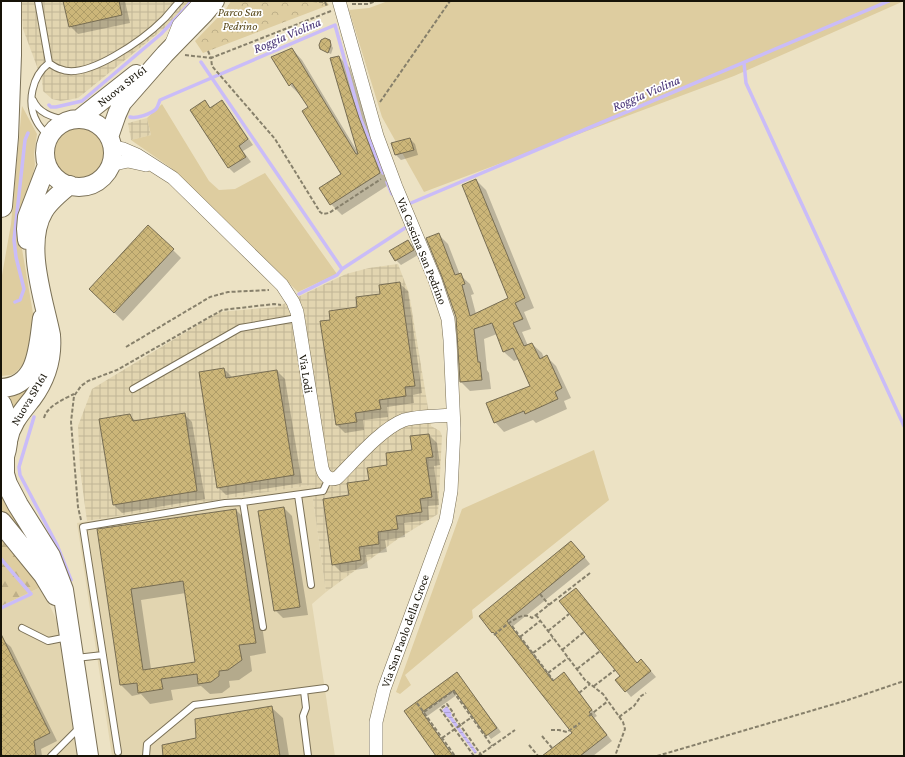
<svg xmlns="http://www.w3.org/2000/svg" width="905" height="757" font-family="'Crimson Pro',serif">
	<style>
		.built { fill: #e2d5b0 }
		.industrial { fill: url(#industrial-grid) }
		.grass { fill: #decda0 }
		.forest { fill: url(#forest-firs) }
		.park { fill: url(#park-crowns) }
		.water { fill: url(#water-rules) }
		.shadow { fill: #0003; fill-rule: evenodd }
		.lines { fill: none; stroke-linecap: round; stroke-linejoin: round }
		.stream { stroke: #cabcf8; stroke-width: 3.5 }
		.building { fill: url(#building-cross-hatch); stroke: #776d53; fill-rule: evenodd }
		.lane-casing { stroke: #7a7056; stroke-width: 8 }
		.street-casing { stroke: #7a7056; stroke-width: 14 }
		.secondary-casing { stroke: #7a7056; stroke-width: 20 }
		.primary-casing { stroke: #7a7056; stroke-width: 22 }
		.highway-casing { stroke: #7a7056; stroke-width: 24 }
		.path { stroke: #87806b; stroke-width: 2; stroke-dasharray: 4 2; stroke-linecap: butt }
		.lane { stroke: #fff; stroke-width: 6 }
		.street { stroke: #fff; stroke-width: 13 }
		.secondary { stroke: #fff; stroke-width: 18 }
		.primary { stroke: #fff; stroke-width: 20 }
		.highway { stroke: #fff; stroke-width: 22 }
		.labels { text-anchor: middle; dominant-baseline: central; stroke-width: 3.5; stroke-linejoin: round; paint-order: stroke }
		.park-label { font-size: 12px; font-style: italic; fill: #564617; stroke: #fff }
		.street-label { font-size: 12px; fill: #171308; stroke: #fff }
		.water-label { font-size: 13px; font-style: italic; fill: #453074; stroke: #fff }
	</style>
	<defs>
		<pattern id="industrial-grid" width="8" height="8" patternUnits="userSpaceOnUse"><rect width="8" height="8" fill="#e2d5b0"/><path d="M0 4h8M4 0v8" fill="none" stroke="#c1b696"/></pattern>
		<pattern id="forest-firs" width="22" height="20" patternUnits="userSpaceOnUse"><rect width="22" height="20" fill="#decda0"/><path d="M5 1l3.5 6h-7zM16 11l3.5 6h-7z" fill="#beaf88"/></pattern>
		<pattern id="park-crowns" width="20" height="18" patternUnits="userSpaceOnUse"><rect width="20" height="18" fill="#decda0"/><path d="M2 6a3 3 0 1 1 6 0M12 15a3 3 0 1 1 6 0" fill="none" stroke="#beaf88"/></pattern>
		<pattern id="water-rules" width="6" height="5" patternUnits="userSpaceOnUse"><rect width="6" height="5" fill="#cabcf8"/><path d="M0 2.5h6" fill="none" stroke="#ada1d3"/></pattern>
		<pattern id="building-cross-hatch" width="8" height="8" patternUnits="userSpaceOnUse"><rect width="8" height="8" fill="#ccb679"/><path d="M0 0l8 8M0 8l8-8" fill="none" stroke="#ae9c67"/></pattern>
	</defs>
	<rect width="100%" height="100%" fill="#ece2c4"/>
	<path class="built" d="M311,485L326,592L312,604L335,756H112L77,523Z
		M41,587L58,623L77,756H1V606Z"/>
	<path class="industrial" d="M21,1H190L167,26L78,98L61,101L52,99L43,91L42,80L23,29Z
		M147,118L151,135L131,140L128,123Z
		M398,264L409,293L431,426L440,431L442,436L438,514L399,538L326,592L311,485L87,521L80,469L78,426L92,389L219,312L277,307L346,274L369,268Z"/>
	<path class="grass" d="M388,1H904L734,76L424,192L382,117L349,10L369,8Z
		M162,104L209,181L219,190L235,189L265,173L337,274L298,292L171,168L131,140L151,135L147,118Z
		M22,106L37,134L34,154L35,165L23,219L21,243L34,319L30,345L24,364L15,373L11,375L1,376V281L11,224Z
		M54 153a25 25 0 1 1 50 0a25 25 0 1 1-50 0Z
		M33,381L15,409L9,395Z
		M594,450L609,500L472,610L473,618L405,675L411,685L400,694L396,692L462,509Z
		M1,490L36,548L1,514Z"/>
	<path class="forest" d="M1,537L41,587L1,606Z"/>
	<path class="park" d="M231,1H326L329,5L203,53L195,41L226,9Z"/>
	<path class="water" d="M447,706L452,714L451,715L477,752L475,754L448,717H447L442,710Z"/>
	<path class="shadow" d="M64,1H125L130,23L78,34L70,26Z
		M329,41L333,48L331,54L321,49Z
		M292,49L302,60L357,151L339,57L350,68L369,130L390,184L342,215L331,204L321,189L342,175L309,107L301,96L290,85Z
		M205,101L211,109L222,102L227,107L253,145L243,151L251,162L234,173L229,168L191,110Z
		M410,139L415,144L418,155L401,160L396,155L392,144Z
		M476,180L486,190L534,308L524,312L531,329L522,332L528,346L532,344L542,353L544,358L547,357L556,366L571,398L564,401L567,409L536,423L533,420L504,432L495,422L531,386L519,359L514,361L504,352L497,334L484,339L487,370L489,373L491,389L470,391L461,382L457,316L438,234L448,244L460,275L470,284L474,294L471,295L476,314L510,299Z
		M408,241L413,246L418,255L401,265L396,260Z
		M173,250L181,258L123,321L98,297Z
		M399,283L408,291L422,393L413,395L414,403L387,407L388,417L363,420L364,430L345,433L337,425L332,321L358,308Z
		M224,369L232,377L277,371L285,379L302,483L226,495L218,487Z
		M184,414L192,422L205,499L122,513L114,505L130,415L136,422Z
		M429,435L437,443L440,465L434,466L439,505L428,506L429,520L404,523L405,537L385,540L387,552L366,555L368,568L341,572L333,564L350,496L388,466L413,450Z
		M284,508L292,516L308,615L283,618L275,610Z
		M236,510L247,521L266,653L250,656L252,671L239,680L229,681L230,687L222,693L210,694L201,686L171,690L173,700L150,704L141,694L132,696L121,685L99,530ZM186,593L196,663L151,669L141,600Z
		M577,548L590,564L512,627L554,681L569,679L597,716L594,718L612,741L593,756H544L573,733L499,638L480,616Z
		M576,589L637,663L646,665L656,677L631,697L626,691L621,676Z
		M3,640L11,647L57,741L41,749L42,756H1V641Z
		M457,673L501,732L491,739L458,694L426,717L454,756H437L405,712Z
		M272,708L283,718L289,756H164L197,739Z"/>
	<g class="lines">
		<path class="stream" d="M201,62L342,269L408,226V225
			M744,63L746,83L904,426
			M49,105L51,107H56L82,101L161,34L192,1
			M130,117C136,119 151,114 156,109C158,107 159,102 160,100L335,25L361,120L383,173
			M387,182L392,194
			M411,203L889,1
			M299,294L337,275L342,269
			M15,302L20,300L24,289L16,257L14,240L25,140L28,133
			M34,417L19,467L20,475L57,545L71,580
			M1,559L31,594L1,608"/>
	</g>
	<path class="building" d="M63,1H119L122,15L69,27Z
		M325,38L330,40L331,45L328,53L320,49L319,45L321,40Z
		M292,48L356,154H358L330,58L339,56L359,118L380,173L330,205L319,188L341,174L302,111L308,107L292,83L289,86L271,57Z
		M205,100L210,108L222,100L248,139L239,146L246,157L228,168L190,110Z
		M410,138L414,150L395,155L391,143Z
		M476,179L525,298L515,303L523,319L513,323L524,346L532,343L540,359L547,355L562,388L555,392L558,399L525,414L524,411L494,423L486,403L530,386L513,348L503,352L492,323L474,329L478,362H480L482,380L460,382L456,317L442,277L426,238L439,233L455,275L461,273L465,284L462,285L470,316L508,298L462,185Z
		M148,225L174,249L114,313L89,289Z
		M408,240L414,250L395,261L389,251Z
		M400,282L415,386L405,387L406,396L379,400L381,409L355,413L357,422L336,425L320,321L330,320L329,311L357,307L356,297L380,294L379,285Z
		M224,368L226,378L277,370L294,475L217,488L199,372Z
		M185,413L197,491L113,505L99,419L130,414L133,421Z
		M429,434L433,457L426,458L432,497L420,499L422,512L396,516L398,529L378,532L379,544L359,547L361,560L332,565L323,499L349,495L347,483L369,480L367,468L387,465L386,453L412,450L410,436Z
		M284,507L300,607L274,611L258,511Z
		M236,509L256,643L239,645L242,660L228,670L219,671V676L211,682L198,684L197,674L161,679L163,689L138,693L137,683L120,685L97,529ZM183,581L195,662L143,670L131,589Z
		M571,541L585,557L507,621L553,681L564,672L592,710L589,712L607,735L580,756H542L572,733L493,632L492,633L479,616Z
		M576,588L637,663L641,659L651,671L625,692L615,680L620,676L559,601Z
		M1,634L50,733L34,741L36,756H1Z
		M457,672L497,728L486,736L454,690L422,712L453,756H436L404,711Z
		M272,706L280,756H163L162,745L196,738L195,719Z"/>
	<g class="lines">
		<defs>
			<path id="lane" d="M38,1L49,63C52,65 56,68 60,69C87,81 145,38 164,19C169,14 174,7 180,1
				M33,100C39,114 53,117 67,121
				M49,137C45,132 40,128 37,122C26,103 32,76 49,63
				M133,389L240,328L297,318
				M298,495L311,585
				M243,502L263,627
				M22,628L48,641L68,637
				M76,658L103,655
				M304,691L306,708L303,716L308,756
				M118,752L83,527L225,503L243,502L323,491L329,478
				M51,756L80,727
				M146,756L147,744L194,705L325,688"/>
			<path id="street" d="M339,1L377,136L396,187L435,280L448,319L450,340L454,429L451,491L446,520L384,689L376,722V756
				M171,45L179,25L201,1
				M112,147L123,149L137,155L173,178L282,285L293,302L297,312L322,468C324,475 328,481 337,478C355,460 381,429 404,420C416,416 440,416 453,415
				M110,165L128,161L146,165"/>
			<path id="secondary" d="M79,119L136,74
				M45 153a34 34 0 1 1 68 0a34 34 0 1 1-68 0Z
				M109,137L117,114L122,103L165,54L204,14L215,1
				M27,240L26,229L27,217L47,165
				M1,388C38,387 38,346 42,318
				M8,441C11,424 21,413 32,399C46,380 53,358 51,335C44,300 24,244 44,211C50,201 60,193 70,185"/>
			<path id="primary" d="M1,404C9,423 10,445 1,464
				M4,456V474L7,484L18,505L50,556L63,590L88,756
				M1,522L44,575L56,595"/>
			<path id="highway" d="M1,206L7,137L10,55V1"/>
		</defs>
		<use href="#lane" class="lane-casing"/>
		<use href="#street" class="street-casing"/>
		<use href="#secondary" class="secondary-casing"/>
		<use href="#primary" class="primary-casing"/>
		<use href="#highway" class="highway-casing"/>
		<path class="path" d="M313,1L325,2L327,7
			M352,4H368L376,1
			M331,11L211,58L212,66L275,139L320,212L323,214L329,213L381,179
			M208,51L211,58
			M185,55L211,58
			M380,102L450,1
			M126,347L210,297L228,292L269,290
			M44,418C47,406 64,399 74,394
			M81,520L78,507L71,422L74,396L81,386L88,381L117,370L222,310L274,304L281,305
			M540,594L549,605
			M536,615L585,680L603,694L623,722L625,729L615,756
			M512,626L553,680
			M548,631L569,614
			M494,635C503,628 522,609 532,618L590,573
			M520,637L540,621
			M562,650L584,632
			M533,653L553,638
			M577,669L600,651
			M548,673L568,658
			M594,686L615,670
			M579,693L590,684
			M417,703L455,756
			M424,712L453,691L492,746
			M589,716L608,701
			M619,717L634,706L641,696L646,693
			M551,730H559L567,732L580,723
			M542,736L552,748
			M442,738L472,717
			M529,745L538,756
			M474,756L440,709L447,704L454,714L453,715L482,756
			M478,756L515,730
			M657,756L848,700L904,681"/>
		<use href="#lane" class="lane"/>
		<use href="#street" class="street"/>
		<use href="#secondary" class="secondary"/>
		<use href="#primary" class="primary"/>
		<use href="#highway" class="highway"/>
	</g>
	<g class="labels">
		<g class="park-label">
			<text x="240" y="12">Parco San<tspan x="240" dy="14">Pedrino</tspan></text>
		</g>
		<g class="street-label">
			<text transform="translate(122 86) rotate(-38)">Nuova SP161</text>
			<text transform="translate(422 251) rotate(68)">Via Cascina San Pedrino</text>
			<text transform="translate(306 374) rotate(81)">Via Lodi</text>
			<text transform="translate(29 399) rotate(-59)">Nuova SP161</text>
			<text transform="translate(405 631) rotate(-70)">Via San Paolo della Croce</text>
		</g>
		<g class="water-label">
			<text transform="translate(287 35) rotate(-23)">Roggia Violina</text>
			<text transform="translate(646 93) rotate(-23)">Roggia Violina</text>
		</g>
	</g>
	<rect width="905" height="757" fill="none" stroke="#171308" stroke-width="4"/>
</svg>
